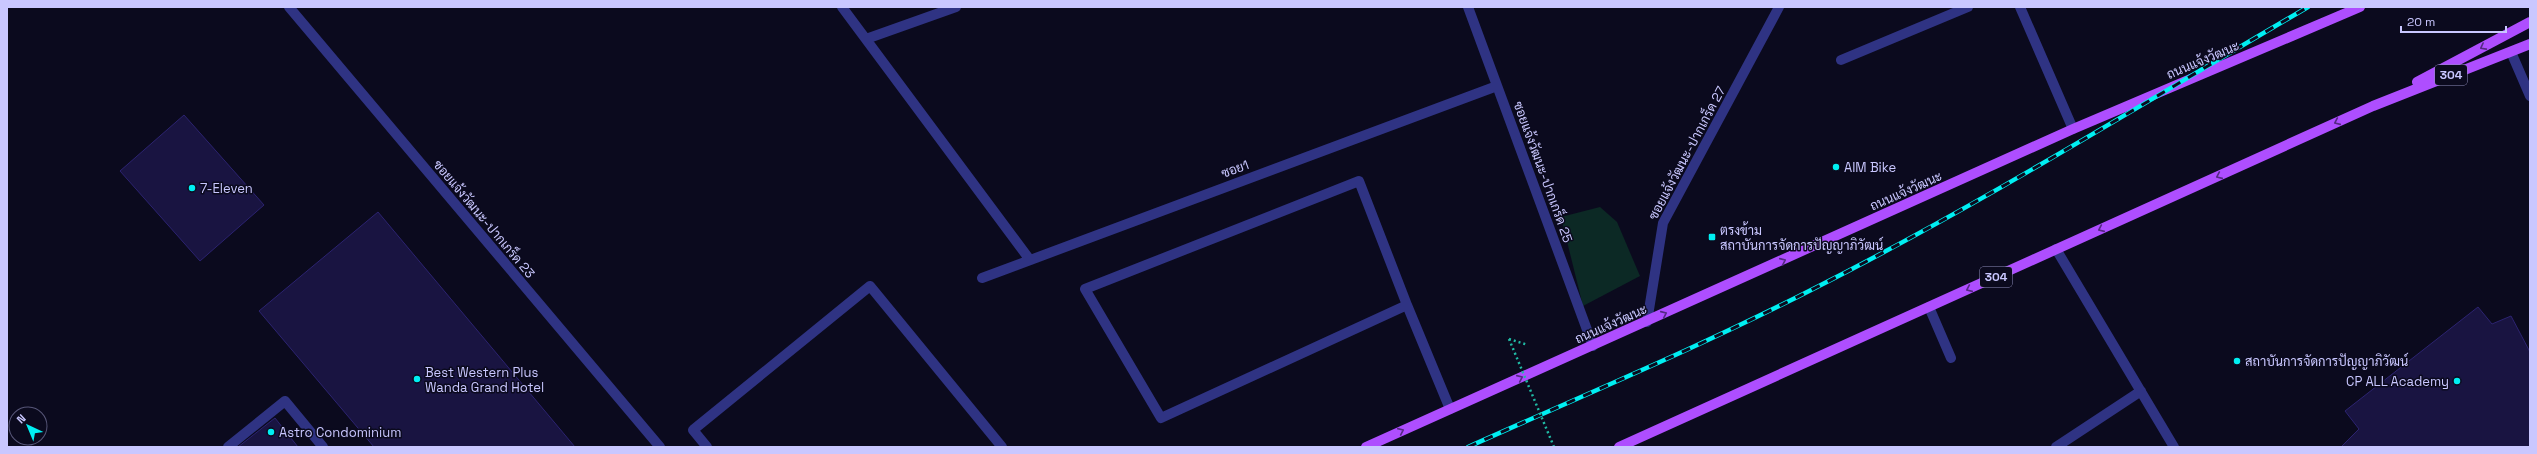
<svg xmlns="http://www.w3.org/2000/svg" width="2537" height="454" font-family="'Space Grotesk',Sarabun,sans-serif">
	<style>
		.green { fill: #0c2925 }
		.building { fill: #191441; stroke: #2c2370 }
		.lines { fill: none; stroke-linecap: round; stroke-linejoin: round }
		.path { stroke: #20baa4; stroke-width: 2.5; stroke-dasharray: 2 3; stroke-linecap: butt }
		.minor { stroke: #2f3383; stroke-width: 10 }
		.major { stroke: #ae4eff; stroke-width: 10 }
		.rail-casing { stroke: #00eff2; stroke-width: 4.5 }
		.rail { stroke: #0b0a1e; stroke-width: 3; stroke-dasharray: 9; stroke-linecap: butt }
		.path-bridge { stroke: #20baa4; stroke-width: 2.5; stroke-dasharray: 2 3; stroke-linecap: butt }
		.oneway { stroke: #542983 }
		.poi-dot { fill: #00eff2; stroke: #0b0a1e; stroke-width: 1.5 }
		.labels { text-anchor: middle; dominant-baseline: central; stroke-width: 3; stroke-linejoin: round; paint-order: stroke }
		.shield { fill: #0b0a1e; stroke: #908ebc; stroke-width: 1 }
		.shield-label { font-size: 12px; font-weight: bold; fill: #c9c7ff }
		.street-label { font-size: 13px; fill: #c9c7ff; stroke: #0b0a1e }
		.poi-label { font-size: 13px; fill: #c9c7ff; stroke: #0b0a1e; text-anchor: start }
	</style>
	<rect width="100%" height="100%" fill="#0b0a1e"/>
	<path class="green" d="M1600,207L1617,222L1640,276L1583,306L1561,217Z"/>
	<path class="building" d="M184,115L264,205L200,261L120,171Z
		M378,212L575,447H374L259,311Z
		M2478,307L2492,324L2511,316L2530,352V447H2341L2359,429L2345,411Z
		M275,418L298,447H238Z"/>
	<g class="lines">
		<path class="path" d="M1509,339L1528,345"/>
		<path class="minor" d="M289,7L660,447
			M842,7L1030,260
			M1468,7L1593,346
			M2020,7L2073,129
			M866,39L956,7
			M2511,52L2530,96
			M1841,60L1968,7
			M2056,249L2174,447
			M982,278L1497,86
			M1407,305L1359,181L1085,289L1161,418L1407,305L1450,409
			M1929,307L1951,358
			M1647,322L1663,223L1779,7
			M228,447L285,401L323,447
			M707,447L693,430L870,286L1002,447
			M2056,447L2141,391"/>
		<path class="major" d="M2417,82L2530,22
			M1366,447L2073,129L2360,7
			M1619,447L2373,106L2530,44"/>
		<defs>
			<path id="rail" d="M1468,447C1584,395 1702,346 1815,288C1983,203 2145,102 2308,7"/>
		</defs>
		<use href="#rail" class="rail-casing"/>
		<use href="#rail" class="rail"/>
		<path class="path-bridge" d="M1509,339L1554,447"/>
	</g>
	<defs><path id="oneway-chevron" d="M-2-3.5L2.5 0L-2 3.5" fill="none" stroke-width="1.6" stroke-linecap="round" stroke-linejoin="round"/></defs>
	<g class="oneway">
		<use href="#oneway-chevron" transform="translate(2483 47) rotate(152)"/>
		<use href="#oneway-chevron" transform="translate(2337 122) rotate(156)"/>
		<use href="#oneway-chevron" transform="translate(2219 176) rotate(156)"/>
		<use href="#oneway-chevron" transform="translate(2101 229) rotate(156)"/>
		<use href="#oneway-chevron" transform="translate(1783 261) rotate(-24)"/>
		<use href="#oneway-chevron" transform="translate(1969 289) rotate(156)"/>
		<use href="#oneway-chevron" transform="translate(1664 314) rotate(-24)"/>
		<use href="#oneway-chevron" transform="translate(1520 378) rotate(-24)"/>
		<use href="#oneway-chevron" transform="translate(1401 431) rotate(-24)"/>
	</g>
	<g class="poi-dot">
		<circle cx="1836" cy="167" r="4"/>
		<circle cx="192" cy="188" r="4"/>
		<rect x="1708" y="233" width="8" height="8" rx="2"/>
		<circle cx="2237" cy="361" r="4"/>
		<circle cx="417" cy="379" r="4"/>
		<circle cx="2457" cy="381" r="4"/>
		<circle cx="271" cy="432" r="4"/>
	</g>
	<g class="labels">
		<g class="shield">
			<rect x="2435" y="65" width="32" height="20" rx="3"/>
			<rect x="1980" y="267" width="32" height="20" rx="3"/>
		</g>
		<g class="shield-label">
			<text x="2451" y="75">304</text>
			<text x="1996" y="277">304</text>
		</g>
		<g class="street-label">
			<text transform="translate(2203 60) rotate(-23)">ถนนแจ้งวัฒนะ</text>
			<text transform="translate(1687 153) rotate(-62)">ซอยแจ้งวัฒนะ-ปากเกร็ด 27</text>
			<text transform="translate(1235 169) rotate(-20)">ซอย1</text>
			<text transform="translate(1543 172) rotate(70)">ซอยแจ้งวัฒนะ-ปากเกร็ด 25</text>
			<text transform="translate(1906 191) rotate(-24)">ถนนแจ้งวัฒนะ</text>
			<text transform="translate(484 219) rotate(50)">ซอยแจ้งวัฒนะ-ปากเกร็ด 23</text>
			<text transform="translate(1611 324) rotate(-24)">ถนนแจ้งวัฒนะ</text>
		</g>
		<g class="poi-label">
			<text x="1844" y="167">AIM Bike</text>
			<text x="200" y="188">7-Eleven</text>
			<text x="1720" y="230">ตรงข้าม<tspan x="1720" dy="15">สถาบันการจัดการปัญญาภิวัฒน์</tspan></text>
			<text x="2245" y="361">สถาบันการจัดการปัญญาภิวัฒน์</text>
			<text x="425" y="372">Best Western Plus<tspan x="425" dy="15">Wanda Grand Hotel</tspan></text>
			<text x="2449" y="381" text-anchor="end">CP ALL Academy</text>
			<text x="279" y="432">Astro Condominium</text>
		</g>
	</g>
	<rect width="2537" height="454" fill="none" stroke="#c9c7ff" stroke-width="16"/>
	<g transform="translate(28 426) rotate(316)"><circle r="19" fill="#0b0a1e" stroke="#575678"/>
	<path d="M0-3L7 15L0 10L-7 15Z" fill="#00eff2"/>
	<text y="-6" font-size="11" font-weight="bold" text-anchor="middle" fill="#c9c7ff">N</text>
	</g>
	<path d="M2401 26v6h105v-6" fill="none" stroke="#c9c7ff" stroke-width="2"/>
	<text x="2407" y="26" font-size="12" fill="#c9c7ff" stroke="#0b0a1e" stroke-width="3" paint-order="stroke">20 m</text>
</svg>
